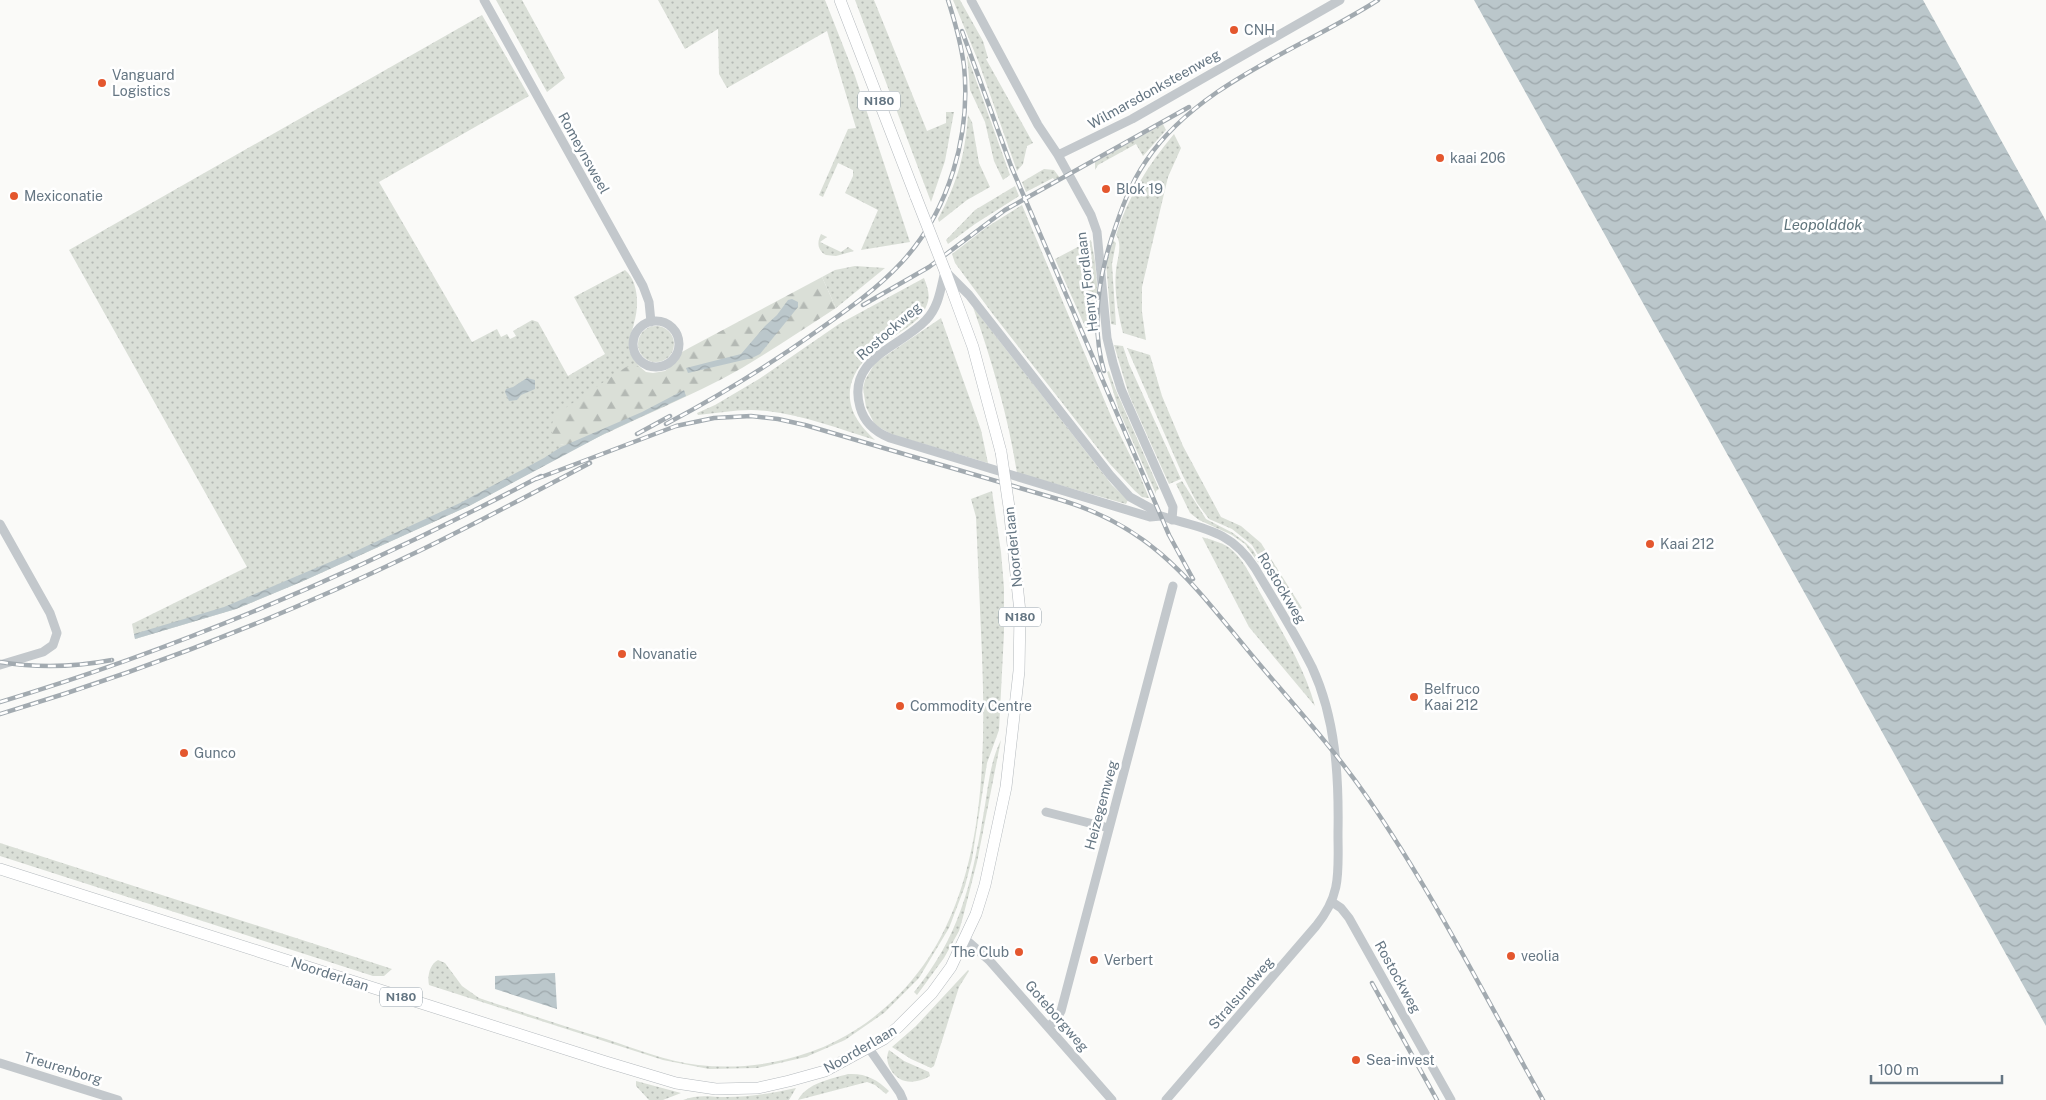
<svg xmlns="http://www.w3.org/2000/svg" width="2046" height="1100" font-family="'Public Sans',sans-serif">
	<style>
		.grass { fill: url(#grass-dots) }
		.forest { fill: url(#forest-firs) }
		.water { fill: url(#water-waves) }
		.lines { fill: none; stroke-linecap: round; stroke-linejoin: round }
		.major-casing { stroke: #b5babe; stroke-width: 12 }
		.minor { stroke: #c3c8cc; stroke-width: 9 }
		.major { stroke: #fff; stroke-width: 11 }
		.rail-casing { stroke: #a2aab0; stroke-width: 4.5 }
		.rail { stroke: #fff; stroke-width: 2.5; stroke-dasharray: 8; stroke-linecap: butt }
		.major-bridge-casing { stroke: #b5babe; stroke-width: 12; stroke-linecap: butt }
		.major-bridge { stroke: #fff; stroke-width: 11 }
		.poi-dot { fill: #e4572e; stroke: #fff; stroke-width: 2 }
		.labels { text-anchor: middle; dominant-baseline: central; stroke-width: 5; stroke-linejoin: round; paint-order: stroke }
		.shield { fill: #fff; stroke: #939fa8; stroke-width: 1 }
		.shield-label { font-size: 12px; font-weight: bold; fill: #657683 }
		.poi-label { font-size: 14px; fill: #657683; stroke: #fff; text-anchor: start }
		.street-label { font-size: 14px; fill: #657683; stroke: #fff }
		.water-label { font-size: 15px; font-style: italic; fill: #60757c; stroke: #fff }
	</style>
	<defs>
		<pattern id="grass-dots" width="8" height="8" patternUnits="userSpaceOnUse" patternTransform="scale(1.25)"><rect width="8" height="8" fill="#dadfd7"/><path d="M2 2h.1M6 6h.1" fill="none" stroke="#b4b9b4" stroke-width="1.8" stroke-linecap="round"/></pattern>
		<pattern id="forest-firs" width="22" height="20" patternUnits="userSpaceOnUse" patternTransform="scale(1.25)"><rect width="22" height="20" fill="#dadfd7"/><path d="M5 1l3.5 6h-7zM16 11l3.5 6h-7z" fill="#b4b9b4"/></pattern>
		<pattern id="water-waves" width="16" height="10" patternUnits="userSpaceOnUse" patternTransform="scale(1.25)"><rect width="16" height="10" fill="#bbc7cb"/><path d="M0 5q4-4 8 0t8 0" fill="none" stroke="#9ca6aa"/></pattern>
	</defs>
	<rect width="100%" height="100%" fill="#fafaf8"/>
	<path class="grass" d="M496,0H522L565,78L547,92Z
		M658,0H825L855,76L910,242L861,250L878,210L845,193L853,176V170L838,163L823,197L819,195L848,129L856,128L827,31L727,88L719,74L718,29L685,49Z
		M855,0H874L927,131L946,123V112H954L945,161L931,202Z
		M953,0H960L983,41L988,58L986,59L1033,143L1027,146L1023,164L1017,171L979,63Z
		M482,15L529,96L379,182L472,342L497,329L501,337L507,334L510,339L516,336L513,331L532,320L538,322L568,376L605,354L574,297L625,270C639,282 639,307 634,323C633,330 628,339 629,346C629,354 635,361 640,367H626L560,444L576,448L471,505L301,582L236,609L135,639L132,624L247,567L69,250Z
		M967,55L1010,175L1003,180L994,161L985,122L970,90Z
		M968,115L972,122L979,163L990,187L967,200L939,222L938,219C957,183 965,156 968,115Z
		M1163,124L1166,130L1143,156L1136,144L1098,165L1095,170V162Z
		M1174,134L1181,148L1168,177L1142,287V312L1146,340L1123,333C1118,313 1114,291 1116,270C1117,259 1123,245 1116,235C1128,197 1148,165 1174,134Z
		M1044,169L1054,170L1060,178L1055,181L1053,178L1026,192L1022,182Z
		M1015,186L1019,196L975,224L948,244L946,240L975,210Z
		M1022,205L1114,423L1138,471L1149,498L1142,497L1135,491L1110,464L992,313L955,263L952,254L987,227Z
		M821,234L827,237L820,242L841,252L848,247L854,251L836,256L826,255C817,250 817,242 821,234Z
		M1091,240L1095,261L1100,318L1089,319L1087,331L1055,259Z
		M1113,240L1116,243L1112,264L1116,325L1111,324L1106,262Z
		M855,266L885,268L836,308L822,277L835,270Z
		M924,278C928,288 931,297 926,307C922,317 913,323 905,329C882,344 854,361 850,390C848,411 860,426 875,440C840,429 803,415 767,411C743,408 720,413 698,415L697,413L715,405L759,379L839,324Z
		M973,307L1112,485L1128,500L1126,504L1017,473C1008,416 992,361 973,307Z
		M941,318L981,430L988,463L893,435L875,425L866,407L863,388L865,380L875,363Z
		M638 344a18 18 0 1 1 36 0a18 18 0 1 1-36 0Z
		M1114,345L1123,346L1129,364L1181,479L1169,484L1129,395Z
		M1127,348L1150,355L1162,396L1183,446L1221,517L1241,526L1261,543L1302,608L1299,610L1284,590L1272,578L1252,545L1232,529L1209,519L1197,503L1183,476Z
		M1109,371L1115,388L1159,489L1156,491V494L1120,413L1107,372Z
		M1182,481L1206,519L1233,533L1246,543L1253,550L1267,575L1245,544L1232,535L1199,520L1190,513L1176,484Z
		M992,491L1001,552L1004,588V633L999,730L987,763L972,859L965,886L949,928L919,978L884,1013L845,1040L806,1057L757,1068L709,1069L663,1060L429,985C427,976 430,964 438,960L445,963L462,986L479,998C521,1012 564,1026 606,1039C636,1049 666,1061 698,1065C753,1071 811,1059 857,1029C983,947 987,790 982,655C980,609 978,563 976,517L971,499Z
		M1202,537C1212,540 1225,543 1233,551C1246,563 1253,581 1262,596C1282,632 1304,666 1315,706L1249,627Z
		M1001,740L977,862L963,917L959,931L944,958L917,995L914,992C959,937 971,886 983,817C988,791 989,764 1001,740Z
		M0,843L383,966L392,969L384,976H373L0,856Z
		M968,970L969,971L959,987L934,1066L931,1068L911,1059L892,1047L916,1026Z
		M889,1050L904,1061L929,1072L930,1076C916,1084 900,1085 891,1070C887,1063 886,1057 889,1050Z
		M848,1074C865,1073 877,1079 889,1091L886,1094L875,1085L867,1082L798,1100C807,1083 831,1079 848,1074Z
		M636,1081L681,1093L663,1100H649L636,1086Z
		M796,1088L789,1100H683C698,1094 710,1097 726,1097C750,1097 773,1093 796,1088Z"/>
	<path class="forest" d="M822,277L836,308C805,328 774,349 742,368C689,398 631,420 576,448L560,444L553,439L551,427L555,415L626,367H640L646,372L653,373L665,371L676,362L682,352L689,348Z"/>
	<path class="water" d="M1474,0H1923L2046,221V1026Z
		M792,299L798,302V307L760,354L752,358L688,373L686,368L741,354L765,326L777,315L788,300Z
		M527,378L535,380V389L521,395L517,400L509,401L505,392L506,389L513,387Z
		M684,390L686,396L604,434L471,505L301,582L236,609L135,639L134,634L224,607L356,551L460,503L544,458L561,447L642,412Z
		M555,973L557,1009L495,989V976Z"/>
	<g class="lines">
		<defs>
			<path id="major" d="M840,0L916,197
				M945,271L973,347L1001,452
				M0,869L606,1062L676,1083L716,1089L758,1088L789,1081L825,1071L884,1039L898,1027L932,993L951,967L976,914L985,885L1006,787L1019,671L1020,612L1009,507"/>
		</defs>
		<use href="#major" class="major-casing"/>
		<path class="minor" d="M484,0L643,286L649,302L651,322
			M971,0L1038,125L1058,155L1091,215L1097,232L1107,338L1113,363L1121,389L1173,507L1172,520
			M1058,155L1132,119L1340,0
			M945,271C941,287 939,307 926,320C901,347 846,358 860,407C864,422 875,432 890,438L1150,517L1161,516C1202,529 1230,529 1255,568C1274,600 1295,633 1312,667C1336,719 1339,777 1338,833C1338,872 1342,894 1316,926L1166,1100
			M947,273L969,295L1110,475L1130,497L1152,509L1157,515
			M633 344a23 23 0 1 1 46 0a23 23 0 1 1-46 0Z
			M0,524L50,613L57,633L53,645L43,652L0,665
			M1046,812L1109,828
			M1332,902L1341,908L1349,918L1451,1100
			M965,939L989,960L1112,1100
			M1048,1027L1056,1020L1061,1011L1173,586
			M868,1047L900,1093L903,1100
			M0,1063L118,1100"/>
		<use href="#major" class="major"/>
		<defs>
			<path id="rail" d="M962,31L1011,166L1169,535L1193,579
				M863,305L929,267L1005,210L1189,107
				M1104,371C1091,326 1098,280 1112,237C1121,210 1130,184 1146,161C1198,83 1302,49 1378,0
				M666,424C719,396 768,366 817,331C847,310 877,289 902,262C949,211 971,135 964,66C961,43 955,22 948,0
				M637,434L670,416
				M536,479L676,426L714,418L751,416L778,419L805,425L1061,500C1157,529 1194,586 1255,659C1293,704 1333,748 1367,797C1433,893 1486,998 1543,1100
				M0,662C37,668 75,667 112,660
				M0,702C188,646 368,567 541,476
				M0,714C144,671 284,616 419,551C477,523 533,493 590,463
				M1372,983L1437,1100"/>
		</defs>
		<use href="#rail" class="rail-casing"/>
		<use href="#rail" class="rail"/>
		<defs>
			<path id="major-bridge" d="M916,197L945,271
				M1001,452L1009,507"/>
		</defs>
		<use href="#major-bridge" class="major-bridge-casing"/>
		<use href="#major-bridge" class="major-bridge"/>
	</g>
	<g class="poi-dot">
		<circle cx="1234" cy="30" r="5"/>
		<circle cx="102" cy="83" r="5"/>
		<circle cx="1440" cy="158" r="5"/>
		<circle cx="1106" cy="189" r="5"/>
		<circle cx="14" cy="196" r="5"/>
		<circle cx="1650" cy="544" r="5"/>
		<circle cx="622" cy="654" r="5"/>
		<circle cx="1414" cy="697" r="5"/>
		<circle cx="900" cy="706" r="5"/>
		<circle cx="184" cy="753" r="5"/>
		<circle cx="1019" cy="952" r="5"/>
		<circle cx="1511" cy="956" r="5"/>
		<circle cx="1094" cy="960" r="5"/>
		<circle cx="1356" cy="1060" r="5"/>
	</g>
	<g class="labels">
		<g class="shield">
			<rect x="858" y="91.5" width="42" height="19" rx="4"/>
			<rect x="999" y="607.5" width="42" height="19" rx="4"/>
			<rect x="380" y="987.5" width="42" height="19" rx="4"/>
		</g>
		<g class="shield-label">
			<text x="879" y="101">N180</text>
			<text x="1020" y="617">N180</text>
			<text x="401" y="997">N180</text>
		</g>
		<g class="poi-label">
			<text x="1244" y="30">CNH</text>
			<text x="112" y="75">Vanguard<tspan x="112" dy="16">Logistics</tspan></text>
			<text x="1450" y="158">kaai 206</text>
			<text x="1116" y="189">Blok 19</text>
			<text x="24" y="196">Mexiconatie</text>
			<text x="1660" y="544">Kaai 212</text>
			<text x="632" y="654">Novanatie</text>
			<text x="1424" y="689">Belfruco<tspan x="1424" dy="16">Kaai 212</tspan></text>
			<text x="910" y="706">Commodity Centre</text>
			<text x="194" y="753">Gunco</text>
			<text x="1009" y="952" text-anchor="end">The Club</text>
			<text x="1521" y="956">veolia</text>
			<text x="1104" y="960">Verbert</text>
			<text x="1366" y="1060">Sea-invest</text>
		</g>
		<g class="street-label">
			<text transform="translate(1154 89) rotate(-29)">Wilmarsdonksteenweg</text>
			<text transform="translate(584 153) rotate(61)">Romeynsweel</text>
			<text transform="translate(1087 282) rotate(-97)">Henry Fordlaan</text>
			<text transform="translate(889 331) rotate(-41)">Rostockweg</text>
			<text transform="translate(1013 547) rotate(-96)">Noorderlaan</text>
			<text transform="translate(1282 588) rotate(59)">Rostockweg</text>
			<text transform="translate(1101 805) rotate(-75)">Heizegemweg</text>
			<text transform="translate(330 974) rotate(18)">Noorderlaan</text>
			<text transform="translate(1398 977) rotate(61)">Rostockweg</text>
			<text transform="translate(1241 993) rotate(-49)">Stralsundweg</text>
			<text transform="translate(1057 1016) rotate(49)">Goteborgweg</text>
			<text transform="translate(860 1049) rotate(-30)">Noorderlaan</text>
			<text transform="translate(63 1068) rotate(17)">Treurenborg</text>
		</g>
		<g class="water-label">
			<text x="1823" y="224">Leopolddok</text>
		</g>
	</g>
	<path d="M1871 1075v8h131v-8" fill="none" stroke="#657683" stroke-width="2.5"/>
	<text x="1878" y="1075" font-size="15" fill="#657683" stroke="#ffffff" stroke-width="4" paint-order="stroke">100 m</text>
</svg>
